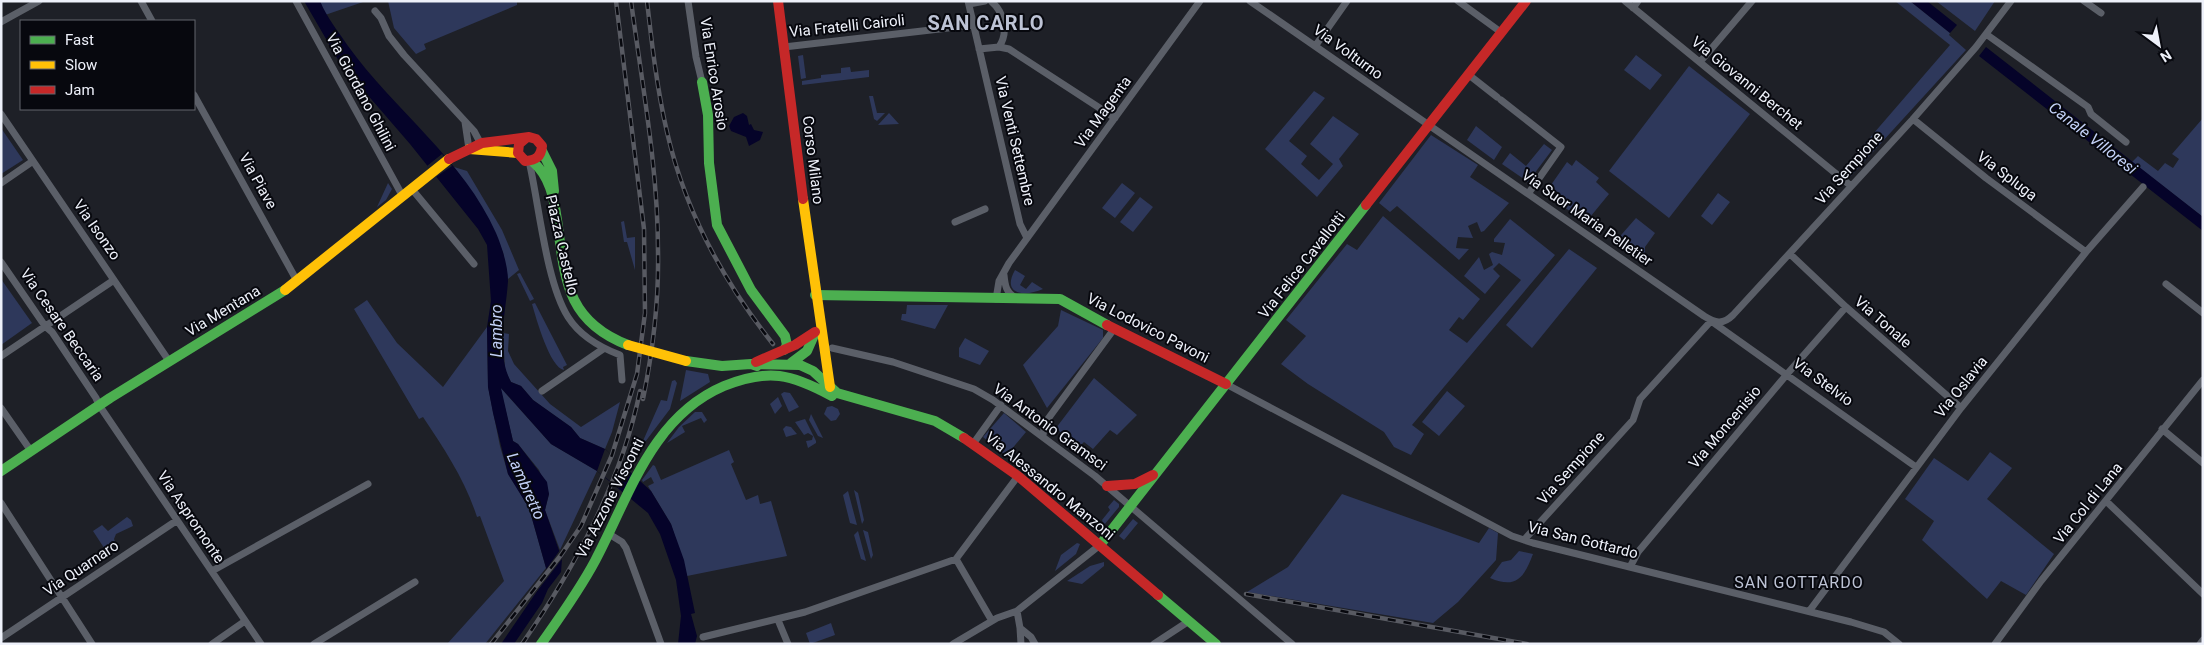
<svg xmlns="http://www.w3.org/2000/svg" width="2204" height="645" font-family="Roboto,sans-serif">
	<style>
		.green { fill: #2e385b }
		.water { fill: #050329 }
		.pier { fill: #1e2027 }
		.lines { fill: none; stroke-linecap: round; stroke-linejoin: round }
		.street { stroke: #5b5f68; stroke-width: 7 }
		.fast { stroke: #4caf50; stroke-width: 10 }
		.slow { stroke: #ffc107; stroke-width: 10 }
		.jam { stroke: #c62828; stroke-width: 10 }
		.rail-casing { stroke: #585a62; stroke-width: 4.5 }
		.rail { stroke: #07080e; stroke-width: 2.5; stroke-dasharray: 8; stroke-linecap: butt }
		.slow-bridge { stroke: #ffc107; stroke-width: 10 }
		.labels { text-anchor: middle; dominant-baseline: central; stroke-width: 4; stroke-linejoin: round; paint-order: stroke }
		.street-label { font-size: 15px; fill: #eef1fa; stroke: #07080e }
		.water-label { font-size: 16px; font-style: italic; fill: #c3d1f7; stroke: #07080e }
		.neighbourhood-label { font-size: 16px; letter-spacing: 1px; fill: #bdc3d5; stroke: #07080e }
		.district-label { font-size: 20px; font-weight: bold; letter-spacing: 1px; fill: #bdc3d5; stroke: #07080e }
	</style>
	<rect width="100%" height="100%" fill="#1e2027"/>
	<path class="green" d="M320,1H366L325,15Z
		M388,1H517V5L424,44L426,49L416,54L394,28Z
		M1895,1H1910L1950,33L1949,35L1966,50L1850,177L1842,170L1950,45Z
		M1936,1H1995L1975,31Z
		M803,55L806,78L801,79L798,56Z
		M1636,55L1662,75L1650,90L1624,70Z
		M1689,66L1750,114L1669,218L1609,171Z
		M850,67L851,72L869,70V77L802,85V81L821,78V75L841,73V68Z
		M1314,91L1325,98L1289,141L1307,156L1301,164L1319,180L1333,164L1310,144L1333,116L1359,134L1339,159L1343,166L1317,197L1265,149Z
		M869,96H873L877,113H885L877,121L874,119Z
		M889,113L899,124L878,125Z
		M2203,118V217L2132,162L2138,156L2158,171L2165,163L2173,168L2179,159L2172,154Z
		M1476,126L1502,147L1494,160L1467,140Z
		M1,128L23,160L1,174Z
		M1431,135L1478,165L1470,177L1509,203L1484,231L1481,232L1477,222L1468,226L1473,238L1458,237L1456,248L1469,249L1459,260L1397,206L1390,212L1379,203Z
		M1544,144L1552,150L1528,182L1502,164L1510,153L1526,166Z
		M1576,160L1599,178L1596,182L1609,194L1586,222L1558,203L1562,198L1556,194L1552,199L1544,195L1567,162L1572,166Z
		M454,167L467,171L502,230L519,270L508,279L503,252L474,196Z
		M388,183L392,189L386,200L377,207Z
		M1122,183L1135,193L1115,218L1102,208Z
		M1718,193L1730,202L1712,225L1701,216Z
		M1140,197L1153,207L1133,232L1120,222Z
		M1383,216L1480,299L1463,320L1459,317L1449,330L1467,343L1521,280L1499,263L1493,269L1500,276L1485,294L1464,276L1479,257L1484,270L1493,265L1489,254L1492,252L1502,255L1505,243L1494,242V239L1510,219L1555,255L1412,425L1424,434L1411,455L1394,447L1384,432L1308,384L1281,364L1306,336L1286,320L1347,244L1357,250Z
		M1636,218L1655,233L1645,247V257L1640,260L1615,242Z
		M624,221L627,238L635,237V270L627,242H624L621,222Z
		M1569,249L1597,268L1532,348L1506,325Z
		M1015,270L1025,276L1020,285L1026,289L1032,282L1043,289C1025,297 1001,295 1015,270Z
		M520,273L534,299L530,301L517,274Z
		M1,279L32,323L1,345Z
		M367,300L397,343L443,387L487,327L488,387L500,446L508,474L529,508L546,568L485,644H447L504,581L480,516L477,517C465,480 445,450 423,417L419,419L354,309Z
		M535,303L567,365L563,367L564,370C550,368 536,318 532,304Z
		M907,305H948L935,329L901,320L902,314H906Z
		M1061,310L1103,330V338L1047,408L1023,365L1058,326Z
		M503,333L509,334L508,351L514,364L550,404L581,427L620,402L612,432L605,449L580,438L571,427L533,400L521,386L511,382L505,370Z
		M965,338L989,351L980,365L959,357V348Z
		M686,370L708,374L710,382L680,401Z
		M1094,378L1137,415L1117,435L1110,430L1093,449L1084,442L1078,448L1056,428Z
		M675,380L677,383L670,409L639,450L661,400L667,401L672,381Z
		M500,387L551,444L597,471L560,550L545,510L549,494L539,470L518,444L513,441Z
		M1447,391L1465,406L1439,436L1422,422Z
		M784,392L790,393L799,407L789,412L781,394Z
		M778,397L782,406L775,414L770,404Z
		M832,406L838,409L840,414L836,420L831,421L824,414L827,407Z
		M695,412H702L707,420L704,423L701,418L682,426L685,432L667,443L679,427Z
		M1004,413L1026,432L1011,450L1016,454L1011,460L983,437Z
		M811,414L823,438L818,436L809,420Z
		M805,419L816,441V443L808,448L806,441L812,440L813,436L808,433L804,435L795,422Z
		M786,426L791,427L797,434L786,437L783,429Z
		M729,450L734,462L731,464L746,500L758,495L760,504L771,501L787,556L687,576L671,524L648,486L654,483L651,477L643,482L642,480L653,465L655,466L661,480Z
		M1990,452L2012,468L1987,499L2054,554L2026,595L2001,581L1987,599L1922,540L1934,521L1905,499L1934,458L1968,481Z
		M854,490L858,493L864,520L862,524Z
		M848,491L857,525L850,523L843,495Z
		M1342,494L1479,543L1489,528L1498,533L1496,560L1458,602L1433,623L1247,592L1288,567Z
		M1114,500L1119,504V507L1104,525L1102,520L1110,510L1108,507Z
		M127,517L131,520L133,526L116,534L114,539L117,547L108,554L93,531L102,525L108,531Z
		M1133,519L1138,523L1124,540L1119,536Z
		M863,530L868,532L873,555L871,559Z
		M858,531L866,561L861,559L854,535Z
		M1077,543L1080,544L1076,554L1055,571L1061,555Z
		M1519,551L1533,554C1524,578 1516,589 1490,578L1502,562L1511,560Z
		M1104,562V566L1082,584L1067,581L1090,566Z
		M831,623L835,635L810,644L806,633Z"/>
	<path class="water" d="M304,1H320C327,18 338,31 348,46C394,110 464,160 496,233C502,247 508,266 508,281C506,313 495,352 511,382L521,386L533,400L571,427L580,438L605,449L651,491L671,524L684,560L695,613L691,614L697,636L695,644H678L681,616L676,580L660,534L648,513L597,471L551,444L501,388L513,441L518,444L547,482L549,494L545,510L562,559L561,572L548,589L542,603L516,641L514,644H501L548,575L529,508L508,474L493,413L488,387L487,327L491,301L487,245L478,229L410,144L340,63Z
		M1910,1H1927L1957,25L1950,33Z
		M1986,47L2203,217V231L1979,56Z
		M743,113L747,116L749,125L751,124L754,130L763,132L760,140L749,146L746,137L731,131L729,126L734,117Z"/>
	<path class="pier" d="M442,154L452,166L436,177L427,166Z
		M605,449L627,468L619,488L597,471Z
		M560,550L562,559L524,608L543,581L545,571Z"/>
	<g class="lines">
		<path class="street" d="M141,1L152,21
			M296,1L402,195
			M688,1L696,57L702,82
			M968,1L1020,224L1027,238
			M991,1C1004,12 1009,32 999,47
			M1250,1L1704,316C1715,323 1723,325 1733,315L1913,119L1976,47L2011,1
			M1458,1L1502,33
			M1625,1L1851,186
			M2084,1L2101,13
			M969,4L985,1
			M1633,8L1638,1
			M375,11L381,18L389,36L404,55L474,131L482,146
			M1,22L39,1
			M1986,34L2088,107L2091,114L2126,142
			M1316,45L1347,1
			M784,47L974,25
			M979,49L999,47L1009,49L1115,118
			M1700,62L1752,1
			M1469,75L1497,97
			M194,95L297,281
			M1501,100L1561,147L1528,194
			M1,114L169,361
			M1913,119L1986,178L2086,252
			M465,122L469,149
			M529,161C539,204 546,282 568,317C580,336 599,347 620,355L622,380
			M1,183L33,161
			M411,188L474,264
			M955,222L985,209
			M1790,254L1846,307L1961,408
			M1,262L45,326L52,332L96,398L99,405L261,644
			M1004,275C1005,285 1006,293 1016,298
			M2166,284L2203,313
			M996,299L999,281L1009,263L1200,1
			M832,348L893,362L974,389L993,400L1095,476L1292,644
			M1,356L114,280
			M1226,384L1512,536L1533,543L1851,622L1884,632L1899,644
			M542,391L603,349
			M1,408L31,451
			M2162,429L2203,463
			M1043,435L1045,423L1053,412L1114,329
			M973,444L1001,405
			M2106,501L2203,594
			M1,503L92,644
			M609,534L622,542L626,548L661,644
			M1524,540L1633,420L1640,399L1711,321L1916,467
			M956,559L1018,476
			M956,559L992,621
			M1630,567L1638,552L1788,373L1846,307
			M212,571L368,484
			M1810,610L1961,408L2086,252L2143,187
			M1017,611L1020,628L1031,637L1035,644
			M778,620L788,644
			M1020,628L1021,644
			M703,637L805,612L956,559
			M1,638L176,521
			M212,644L245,621
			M314,644L415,582
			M953,644L997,618L1017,611L1100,545
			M1154,644L1189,621
			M1995,644L2041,581L2203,380
			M2200,644L2203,640"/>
		<path class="fast" d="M702,82L708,115L709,163L717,225L751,290L785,336L787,345L784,350
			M542,151L552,171L554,191
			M532,161C550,176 554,198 557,220C565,279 566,321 628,345
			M815,295L1060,299L1107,325
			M686,361L722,366L751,364L757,366
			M791,363L807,351L815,333
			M751,364L800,365L813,371L837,393L935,421L964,438
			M1,471L110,398L285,290
			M1100,545L1366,205
			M1158,595L1216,644
			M541,644C560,617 579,591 595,561C629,497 651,417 724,386C769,368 791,374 832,396"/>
		<path class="slow" d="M469,149L518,153
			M803,199L830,387
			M285,290L449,159"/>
		<path class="jam" d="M778,1L803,199
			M449,159L482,143L529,137L536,139L542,146C541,157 536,160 525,161L518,153L519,144L526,138
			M1366,205L1526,1
			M1107,325L1226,384
			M756,362L795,345L815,332
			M964,438L1018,476L1158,595
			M1107,486L1135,484L1153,475"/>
		<defs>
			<path id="rail" d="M631,1C642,84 658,168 658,251C659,301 653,350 643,399
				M647,1C652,45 657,89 667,132C685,211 723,281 773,344
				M1246,594L1527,644
				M491,644L561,555L581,526L612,455L637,374L645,313L644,229L616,1
				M522,644C575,567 621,483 640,391"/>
		</defs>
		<use href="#rail" class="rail-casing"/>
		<use href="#rail" class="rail"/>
		<path class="slow-bridge" d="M628,345L686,361"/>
	</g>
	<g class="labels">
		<g class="street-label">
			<text transform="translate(847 26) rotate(-6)">Via Fratelli Cairoli</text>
			<text transform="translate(1348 52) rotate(36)">Via Volturno</text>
			<text transform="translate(714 74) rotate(81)">Via Enrico Arosio</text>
			<text transform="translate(1747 83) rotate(39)">Via Giovanni Berchet</text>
			<text transform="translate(361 92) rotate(62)">Via Giordano Ghilini</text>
			<text transform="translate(1103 112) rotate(-54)">Via Magenta</text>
			<text transform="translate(1015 141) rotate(77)">Via Venti Settembre</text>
			<text transform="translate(813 160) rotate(83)">Corso Milano</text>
			<text transform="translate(1849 168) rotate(-48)">Via Sempione</text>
			<text transform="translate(2007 176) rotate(37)">Via Spluga</text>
			<text transform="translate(258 181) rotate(61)">Via Piave</text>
			<text transform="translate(1587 218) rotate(35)">Via Suor Maria Pelletier</text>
			<text transform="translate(97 230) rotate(55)">Via Isonzo</text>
			<text transform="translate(562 245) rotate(77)">Piazza Castello</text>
			<text transform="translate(1302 265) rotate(-52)">Via Felice Cavallotti</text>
			<text transform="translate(223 311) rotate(-31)">Via Mentana</text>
			<text transform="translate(1883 322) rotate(41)">Via Tonale</text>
			<text transform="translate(62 325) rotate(55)">Via Cesare Beccaria</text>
			<text transform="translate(1148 328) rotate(27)">Via Lodovico Pavoni</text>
			<text transform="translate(1823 382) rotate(36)">Via Stelvio</text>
			<text transform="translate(1961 387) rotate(-51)">Via Oslavia</text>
			<text transform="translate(1050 427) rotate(36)">Via Antonio Gramsci</text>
			<text transform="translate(1725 427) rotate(-50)">Via Moncenisio</text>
			<text transform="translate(1571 468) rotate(-48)">Via Sempione</text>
			<text transform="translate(1050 486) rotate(39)">Via Alessandro Manzoni</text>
			<text transform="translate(610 498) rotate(-63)">Via Azzone Visconti</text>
			<text transform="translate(2088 503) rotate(-51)">Via Col di Lana</text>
			<text transform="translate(191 517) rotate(56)">Via Aspromonte</text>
			<text transform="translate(1583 540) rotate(14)">Via San Gottardo</text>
			<text transform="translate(81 568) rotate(-34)">Via Quarnaro</text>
		</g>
		<g class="water-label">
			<text transform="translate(2093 138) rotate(38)">Canale Villoresi</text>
			<text transform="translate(496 331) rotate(-90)">Lambro</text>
			<text transform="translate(526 486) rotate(66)">Lambretto</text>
		</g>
		<g class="neighbourhood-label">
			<text x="1799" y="582">SAN GOTTARDO</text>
		</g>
		<g class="district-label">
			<text x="986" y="23">SAN CARLO</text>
		</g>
	</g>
	<rect width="2204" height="645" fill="none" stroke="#eef1fa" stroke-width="5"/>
	<rect x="20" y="20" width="175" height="90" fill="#07080e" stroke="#63656c"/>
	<rect x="30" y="36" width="25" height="8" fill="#4caf50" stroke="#63656c"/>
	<text x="65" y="45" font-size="15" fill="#eef1fa">Fast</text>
	<rect x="30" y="61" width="25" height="8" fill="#ffc107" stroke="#63656c"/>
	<text x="65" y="70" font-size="15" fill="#eef1fa">Slow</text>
	<rect x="30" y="86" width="25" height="8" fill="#c62828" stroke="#63656c"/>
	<text x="65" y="95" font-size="15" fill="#eef1fa">Jam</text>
	<g transform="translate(2159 45) rotate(148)" stroke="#07080e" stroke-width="4" paint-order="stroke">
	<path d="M0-4L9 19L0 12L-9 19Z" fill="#eef1fa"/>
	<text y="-8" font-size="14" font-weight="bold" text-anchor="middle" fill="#eef1fa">N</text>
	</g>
</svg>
